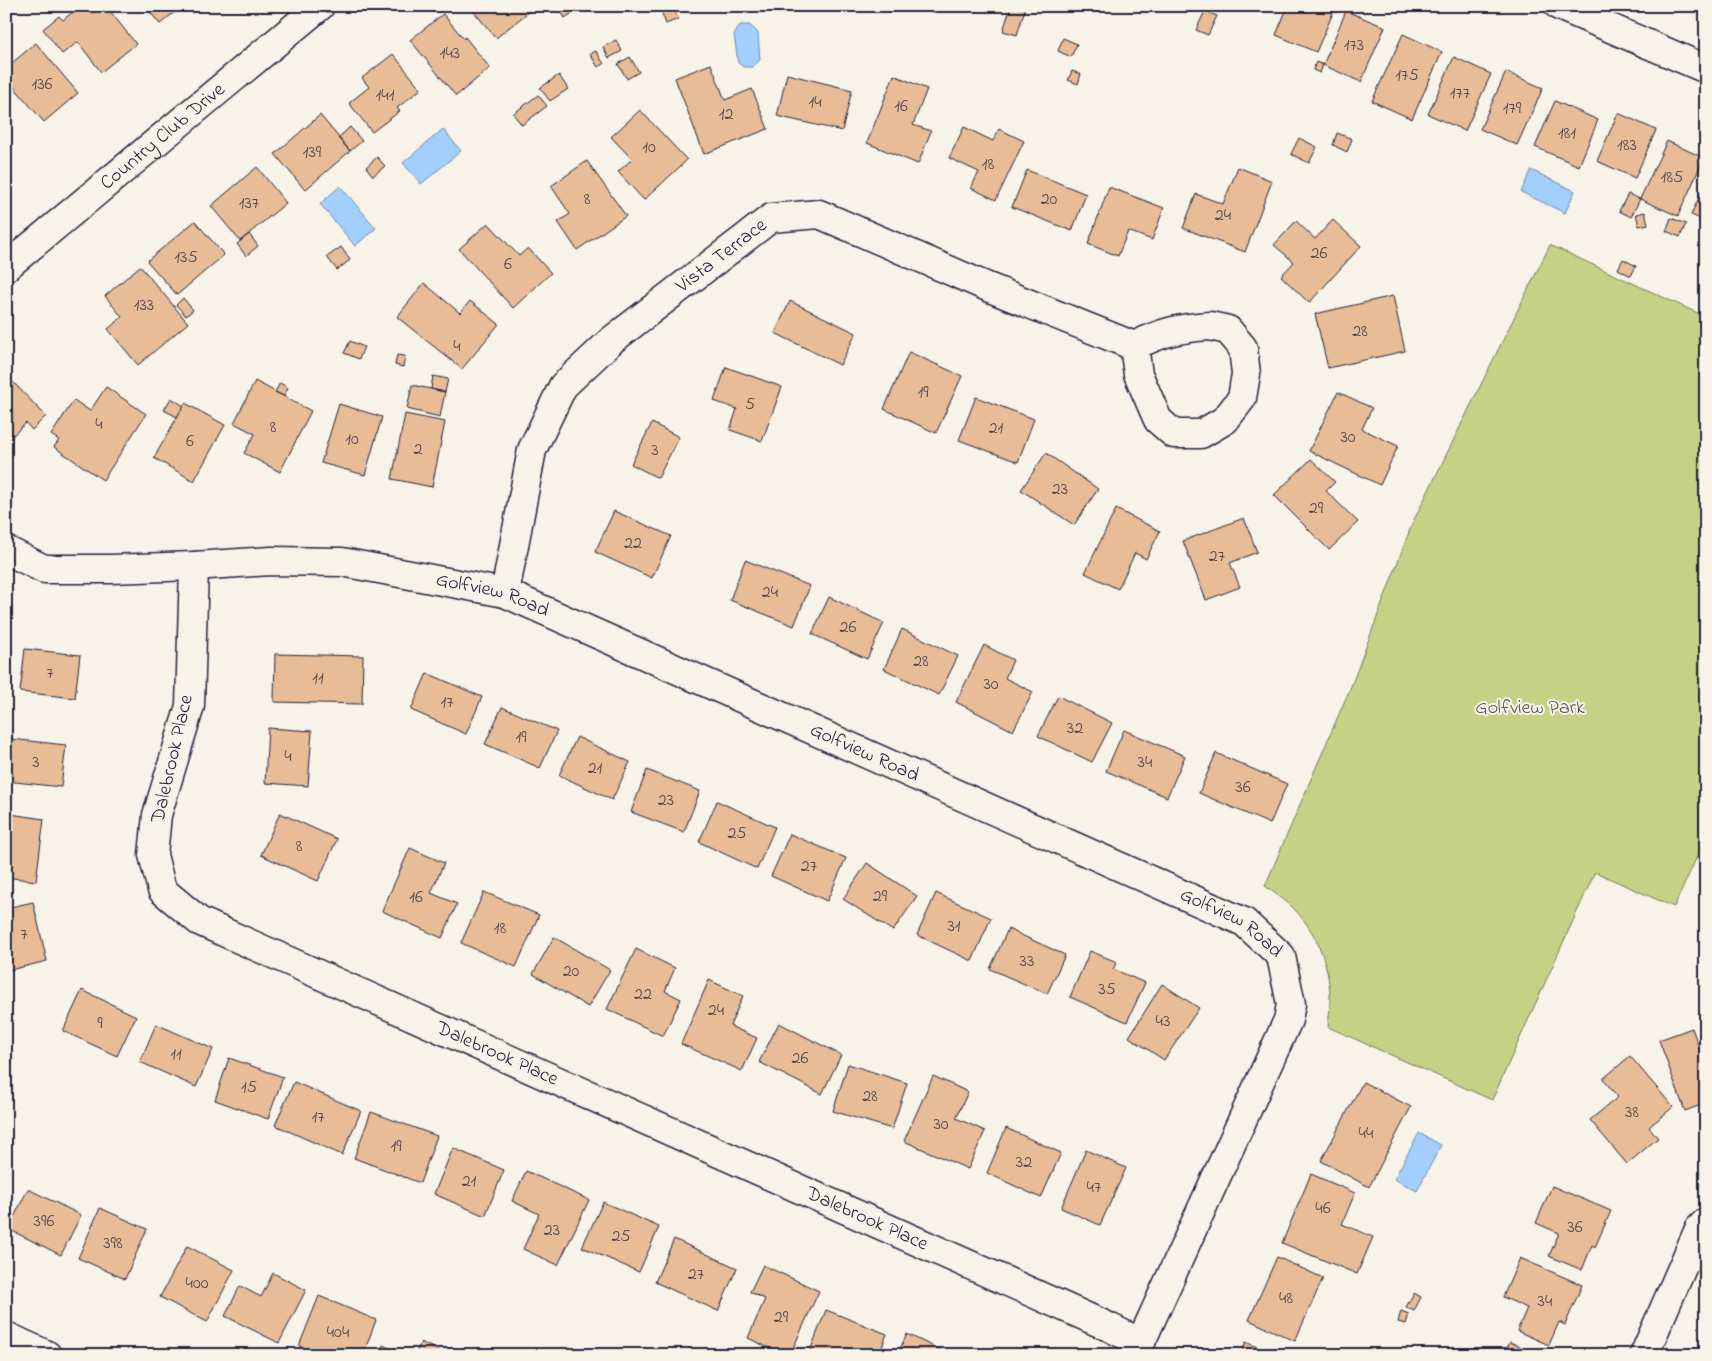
<svg xmlns="http://www.w3.org/2000/svg" width="1712" height="1361" font-family="'Indie Flower',sans-serif">
	<style>
		.green { fill: #c5d285; stroke: #747a60 }
		.water { fill: #a2cffd; stroke: #6f8aaf }
		.building { fill: #e7bc97; stroke: #22223b }
		.lines { fill: none; stroke-linecap: round; stroke-linejoin: round }
		.minor-casing { stroke: #22223b; stroke-width: 31 }
		.major-casing { stroke: #22223b; stroke-width: 31 }
		.minor { stroke: #f7f3e8; stroke-width: 28 }
		.major { stroke: #f7f3e8; stroke-width: 28 }
		.labels { text-anchor: middle; dominant-baseline: central; stroke-width: 4; stroke-linejoin: round; paint-order: stroke }
		.number-label { font-size: 18px; fill: #534852 }
		.street-label { font-size: 20px; fill: #22223b; stroke: #f7f3e8 }
		.park-label { font-size: 20px; fill: #535751; stroke: #f7f3e8 }
	</style>
	<rect width="100%" height="100%" fill="#f7f3e8"/>
	<filter id="ink" filterUnits="userSpaceOnUse"><feTurbulence type="fractalNoise" baseFrequency=".02" numOctaves="2"/><feDisplacementMap in="SourceGraphic" scale="10" xChannelSelector="R" yChannelSelector="G"/><feConvolveMatrix kernelMatrix="1 2 1 2 8 2 1 2 1" color-interpolation-filters="sRGB"/></filter>
	<g filter="url(#ink)">
		<path class="green" d="M1550,245L1706,317V837L1674,907L1595,872L1492,1100L1328,1027C1329,1017 1330,1007 1330,997C1329,961 1315,928 1289,904C1282,898 1273,892 1265,886L1352,684L1412,524Z"/>
		<path class="water" d="M740,25H750L758,33L760,60L752,67H744L738,63L734,35Z
			M443,129L461,151L421,184L403,163Z
			M1531,170L1575,191L1565,213L1521,192Z
			M340,186L376,228L355,246L320,204Z
			M1419,1133L1441,1145L1417,1191L1394,1179Z"/>
		<path class="building" d="M80,6H106L136,44L101,72L78,42L62,54L43,29L59,16L63,20Z
			M145,6H182L160,24Z
			M469,6H536L496,38Z
			M561,6H566L571,14L565,18L559,8Z
			M663,6H673L678,19L666,24L660,8Z
			M1011,6L1025,9L1017,35L1003,31Z
			M1288,6H1336L1316,52L1276,35Z
			M1205,11L1217,16L1208,35L1196,30Z
			M1346,11L1385,27L1361,82L1323,65Z
			M443,14L464,39L465,37L490,68L456,96L410,40Z
			M1403,34L1442,52L1412,119L1372,101Z
			M1063,38L1077,44L1071,57L1058,51Z
			M616,40L622,51L609,58L603,47Z
			M36,43L78,93L44,122L6,78V68Z
			M596,51L604,64L598,67L590,54Z
			M393,54L421,89L397,108L400,111L372,132L349,103L369,87L362,78Z
			M630,57L639,72L627,79L618,64Z
			M1454,57L1491,74L1465,131L1428,114Z
			M1316,62L1323,65L1320,73L1313,70Z
			M711,64L725,100L752,89L768,129L704,154L675,78Z
			M1072,71L1081,74L1078,84L1068,80Z
			M1506,72L1543,88L1517,145L1480,129Z
			M787,74L852,90L842,131L777,116Z
			M559,75L568,89L550,101L540,88Z
			M894,75L927,89L913,125L931,131L918,164L867,143Z
			M6,81L12,89L6,93Z
			M538,95L547,106L522,125L513,114Z
			M1555,101L1598,120L1579,166L1535,147Z
			M640,110L687,160L644,200L618,172L632,159L611,137Z
			M1618,113L1656,130L1635,178L1597,161Z
			M320,115L350,151L305,190L275,154Z
			M350,127L362,141L350,151L338,138Z
			M964,127L993,141L999,129L1024,141L996,200L971,188L979,172L949,158Z
			M1337,133L1352,139L1347,152L1333,145Z
			M1299,138L1317,147L1309,163L1291,154Z
			M1667,141L1704,158L1678,216L1640,199Z
			M377,157L385,166L373,176L366,167Z
			M587,161L626,216L577,250L558,222L570,214L551,186Z
			M257,167L286,203L240,241L211,206Z
			M1238,167L1272,181L1245,252L1183,228L1196,194L1223,204Z
			M1027,170L1086,194L1072,231L1012,207Z
			M1706,182V221L1691,215Z
			M1109,187L1164,208L1152,240L1128,231L1118,256L1088,244Z
			M1628,194L1640,199L1631,217L1619,211Z
			M1645,212L1648,224L1639,226L1636,214Z
			M1671,218L1686,224L1680,237L1666,231Z
			M1333,220L1361,246L1309,303L1281,276L1294,262L1274,245L1296,221L1315,239Z
			M195,221L224,255L177,295L147,261Z
			M488,223L519,256L528,248L551,273L513,308L459,249Z
			M249,234L258,246L246,256L237,244Z
			M341,247L350,260L337,270L327,257Z
			M1623,259L1636,266L1631,276L1618,269Z
			M140,266L188,323L138,365L108,329L122,317L105,296Z
			M424,283L460,313L470,301L499,324L462,369L397,317Z
			M1393,296L1405,351L1328,368L1315,314Z
			M183,298L193,310L186,316L176,305Z
			M790,301L856,333L840,365L775,333Z
			M350,341L364,347L359,359L344,353Z
			M909,352L962,376L936,433L884,409Z
			M397,355L405,356L403,367L395,365Z
			M726,367L782,387L762,441L730,430L737,409L714,401Z
			M433,376L448,379L445,392L431,389Z
			M10,379L46,416L32,430L26,423L6,442V382Z
			M255,381L311,411L280,472L244,453L255,434L234,423Z
			M280,383L288,388L284,396L275,392Z
			M412,385L445,392L440,417L407,409Z
			M106,387L146,414L103,480L54,447L59,440L51,435L74,400L90,411Z
			M1338,392L1372,408L1362,429L1398,446L1380,485L1309,451Z
			M976,397L1034,419L1018,462L959,440Z
			M171,398L184,406L177,417L164,410Z
			M185,403L225,425L194,481L154,458Z
			M339,404L382,417L365,475L321,463Z
			M405,414L445,422L432,487L392,479Z
			M652,423L679,437L658,478L631,464Z
			M1046,453L1098,489L1074,525L1021,490Z
			M1311,459L1335,482L1326,491L1358,522L1329,550L1274,495Z
			M1116,509L1160,531L1146,559L1135,553L1118,589L1085,573Z
			M614,511L671,536L652,578L595,552Z
			M1244,518L1257,552L1230,563L1240,587L1206,600L1183,541Z
			M745,560L810,586L794,626L730,600Z
			M829,597L884,623L867,659L812,634Z
			M902,629L958,656L939,695L884,669Z
			M984,645L1013,660L1005,678L1033,692L1013,731L956,702Z
			M25,649L80,655L75,698L20,692Z
			M275,654L363,656L362,704L274,702Z
			M427,673L482,697L466,734L411,710Z
			M1058,696L1112,723L1092,762L1038,736Z
			M502,707L557,731L540,768L485,744Z
			M268,728L312,731L308,786L265,783Z
			M1124,730L1185,756L1167,797L1106,771Z
			M577,737L630,762L612,800L559,775Z
			M11,739L66,745L61,787L6,781Z
			M1216,753L1287,784L1270,824L1199,793Z
			M647,770L700,791L684,832L631,812Z
			M717,801L775,827L757,869L699,842Z
			M280,813L337,839L318,881L261,855Z
			M10,814L44,819L36,881L6,877V841Z
			M790,834L846,858L827,901L771,876Z
			M410,848L444,863L431,893L457,904L442,938L382,911Z
			M867,863L917,896L893,931L843,899Z
			M484,892L539,915L516,967L461,943Z
			M936,893L991,918L972,961L917,935Z
			M33,902L47,961L6,971V908Z
			M1008,929L1065,955L1047,994L990,969Z
			M554,937L610,970L588,1007L533,974Z
			M636,949L675,968L665,991L681,999L663,1036L607,1009Z
			M1090,951L1117,962L1113,969L1145,983L1127,1022L1070,997Z
			M709,980L743,996L730,1026L757,1038L742,1071L681,1044Z
			M1162,984L1199,1008L1164,1060L1129,1037Z
			M82,990L136,1016L117,1056L63,1031Z
			M779,1023L841,1055L822,1094L759,1062Z
			M156,1024L213,1049L196,1087L140,1062Z
			M1692,1028L1702,1056L1706,1055V1103L1685,1111L1659,1040Z
			M1630,1056L1673,1107L1649,1127L1658,1138L1627,1164L1590,1120L1618,1097L1603,1079Z
			M229,1058L283,1077L268,1119L215,1100Z
			M848,1064L907,1083L892,1129L833,1111Z
			M933,1076L968,1092L956,1118L985,1131L968,1169L904,1141Z
			M294,1082L361,1111L342,1155L275,1125Z
			M1363,1082L1411,1107L1369,1187L1321,1161Z
			M371,1112L437,1136L420,1183L354,1158Z
			M1006,1128L1061,1153L1041,1198L987,1173Z
			M453,1148L504,1170L485,1216L434,1194Z
			M1086,1150L1126,1168L1100,1225L1061,1208Z
			M526,1171L589,1200L558,1265L523,1249L539,1214L512,1201Z
			M1311,1174L1355,1193L1342,1224L1373,1237L1357,1274L1282,1243Z
			M1552,1186L1611,1211L1595,1247L1592,1245L1582,1270L1549,1256L1559,1233L1536,1223Z
			M28,1189L81,1215L61,1255L8,1229Z
			M603,1202L659,1227L639,1272L582,1247Z
			M100,1208L147,1229L125,1279L78,1258Z
			M674,1239L737,1268L718,1311L655,1282Z
			M187,1246L234,1270L207,1322L160,1297Z
			M1277,1257L1323,1278L1295,1341L1249,1320Z
			M1520,1258L1582,1285L1565,1325L1559,1322L1549,1345L1517,1331L1527,1308L1503,1297Z
			M763,1265L819,1291L790,1355H784L748,1338L765,1299L750,1292Z
			M273,1273L306,1290L279,1343L225,1316L240,1286L261,1297Z
			M1414,1293L1421,1297L1414,1311L1406,1307Z
			M319,1296L376,1320L363,1355H320L299,1346Z
			M826,1310L887,1334L879,1355H820L810,1351Z
			M1401,1311L1409,1314L1406,1324L1398,1322Z
			M907,1334L951,1355H897Z
			M421,1342L447,1355H415Z
			M1246,1342L1274,1355H1240Z
			M1510,1342L1539,1355H1504Z
			M383,1345L404,1355H378Z"/>
		<g class="lines">
			<defs>
				<g id="minor">
					<path d="M1559,6L1706,69"/>
					<path id="s1" d="M6,267L320,6"/>
					<path d="M1210,326L1228,330L1243,348L1246,374L1242,398L1225,420L1201,434H1174L1158,420L1138,374L1134,346C1163,332 1178,328 1210,326Z"/>
					<path id="s2" d="M6,550L44,569H110L194,566L271,561L342,562L505,593L1244,922L1281,956L1291,1004L1288,1020L1135,1355"/>
					<path id="s3" d="M194,566L190,706L157,815L153,855L162,890L199,921L1109,1327L1141,1343"/>
					<path id="s4" d="M505,593L532,450L563,386L612,340L771,218L819,214L990,288L1134,346"/>
					<path d="M1644,1355L1699,1229L1706,1222"/>
				</g>
				<path id="major" d="M6,1336L47,1355"/>
			</defs>
			<use href="#minor" class="minor-casing"/>
			<use href="#major" class="major-casing"/>
			<use href="#minor" class="minor"/>
			<use href="#major" class="major"/>
		</g>
	</g>
	<g class="labels">
		<g class="number-label">
			<text x="1354" y="46">173</text>
			<text x="450" y="54">143</text>
			<text x="1407" y="76">175</text>
			<text x="42" y="85">136</text>
			<text x="1460" y="94">177</text>
			<text x="385" y="96">141</text>
			<text x="815" y="103">14</text>
			<text x="901" y="107">16</text>
			<text x="1512" y="109">179</text>
			<text x="726" y="115">12</text>
			<text x="1567" y="134">181</text>
			<text x="1627" y="146">183</text>
			<text x="649" y="148">10</text>
			<text x="312" y="153">139</text>
			<text x="988" y="165">18</text>
			<text x="1672" y="178">185</text>
			<text x="587" y="200">8</text>
			<text x="1049" y="200">20</text>
			<text x="249" y="204">137</text>
			<text x="1223" y="216">24</text>
			<text x="1319" y="254">26</text>
			<text x="186" y="258">135</text>
			<text x="508" y="265">6</text>
			<text x="144" y="306">133</text>
			<text x="1360" y="332">28</text>
			<text x="457" y="347">4</text>
			<text x="923" y="393">19</text>
			<text x="750" y="405">5</text>
			<text x="99" y="425">4</text>
			<text x="273" y="428">8</text>
			<text x="996" y="429">21</text>
			<text x="1348" y="438">30</text>
			<text x="352" y="440">10</text>
			<text x="190" y="442">6</text>
			<text x="418" y="450">2</text>
			<text x="655" y="451">3</text>
			<text x="1060" y="490">23</text>
			<text x="1316" y="509">29</text>
			<text x="633" y="544">22</text>
			<text x="1217" y="557">27</text>
			<text x="770" y="593">24</text>
			<text x="848" y="628">26</text>
			<text x="921" y="662">28</text>
			<text x="50" y="674">7</text>
			<text x="318" y="679">11</text>
			<text x="991" y="685">30</text>
			<text x="447" y="703">17</text>
			<text x="1075" y="729">32</text>
			<text x="521" y="738">19</text>
			<text x="288" y="757">4</text>
			<text x="36" y="763">3</text>
			<text x="1145" y="763">34</text>
			<text x="595" y="769">21</text>
			<text x="1243" y="788">36</text>
			<text x="666" y="801">23</text>
			<text x="737" y="834">25</text>
			<text x="299" y="847">8</text>
			<text x="809" y="867">27</text>
			<text x="880" y="897">29</text>
			<text x="416" y="898">16</text>
			<text x="954" y="927">31</text>
			<text x="500" y="929">18</text>
			<text x="24" y="935">7</text>
			<text x="1027" y="962">33</text>
			<text x="571" y="972">20</text>
			<text x="1107" y="990">35</text>
			<text x="643" y="995">22</text>
			<text x="716" y="1011">24</text>
			<text x="1163" y="1022">43</text>
			<text x="100" y="1024">9</text>
			<text x="176" y="1055">11</text>
			<text x="800" y="1059">26</text>
			<text x="249" y="1088">15</text>
			<text x="870" y="1097">28</text>
			<text x="1632" y="1113">38</text>
			<text x="318" y="1118">17</text>
			<text x="941" y="1125">30</text>
			<text x="1366" y="1134">44</text>
			<text x="396" y="1147">19</text>
			<text x="1024" y="1163">32</text>
			<text x="469" y="1182">21</text>
			<text x="1094" y="1188">47</text>
			<text x="1323" y="1209">46</text>
			<text x="44" y="1222">396</text>
			<text x="1575" y="1228">36</text>
			<text x="552" y="1231">23</text>
			<text x="621" y="1237">25</text>
			<text x="113" y="1244">398</text>
			<text x="696" y="1275">27</text>
			<text x="197" y="1284">400</text>
			<text x="1286" y="1299">48</text>
			<text x="1545" y="1302">34</text>
			<text x="781" y="1318">29</text>
			<text x="338" y="1333">404</text>
		</g>
		<g class="street-label">
			<text stroke="none"><textPath href="#s1" startOffset="204">Country Club Drive</textPath></text>
			<text stroke="none"><textPath href="#s4" startOffset="422">Vista Terrace</textPath></text>
			<text stroke="none"><textPath href="#s2" startOffset="495">Golfview Road</textPath></text>
			<text stroke="none"><textPath href="#s2" startOffset="900">Golfview Road</textPath></text>
			<text transform="translate(173 759) rotate(-77)">Dalebrook Place</text>
			<text stroke="none"><textPath href="#s2" startOffset="1305">Golfview Road</textPath></text>
			<text stroke="none"><textPath href="#s3" startOffset="705">Dalebrook Place</textPath></text>
			<text stroke="none"><textPath href="#s3" startOffset="1110">Dalebrook Place</textPath></text>
		</g>
		<g class="park-label">
			<text x="1530" y="708">Golfview Park</text>
		</g>
	</g>
	<rect width="1712" height="1361" fill="none" stroke="#f7f3e8" stroke-width="25"/>
	<rect x="12" y="12" width="1687" height="1336" fill="none" stroke="#22223b" stroke-width="2" filter="url(#ink)"/>
</svg>
